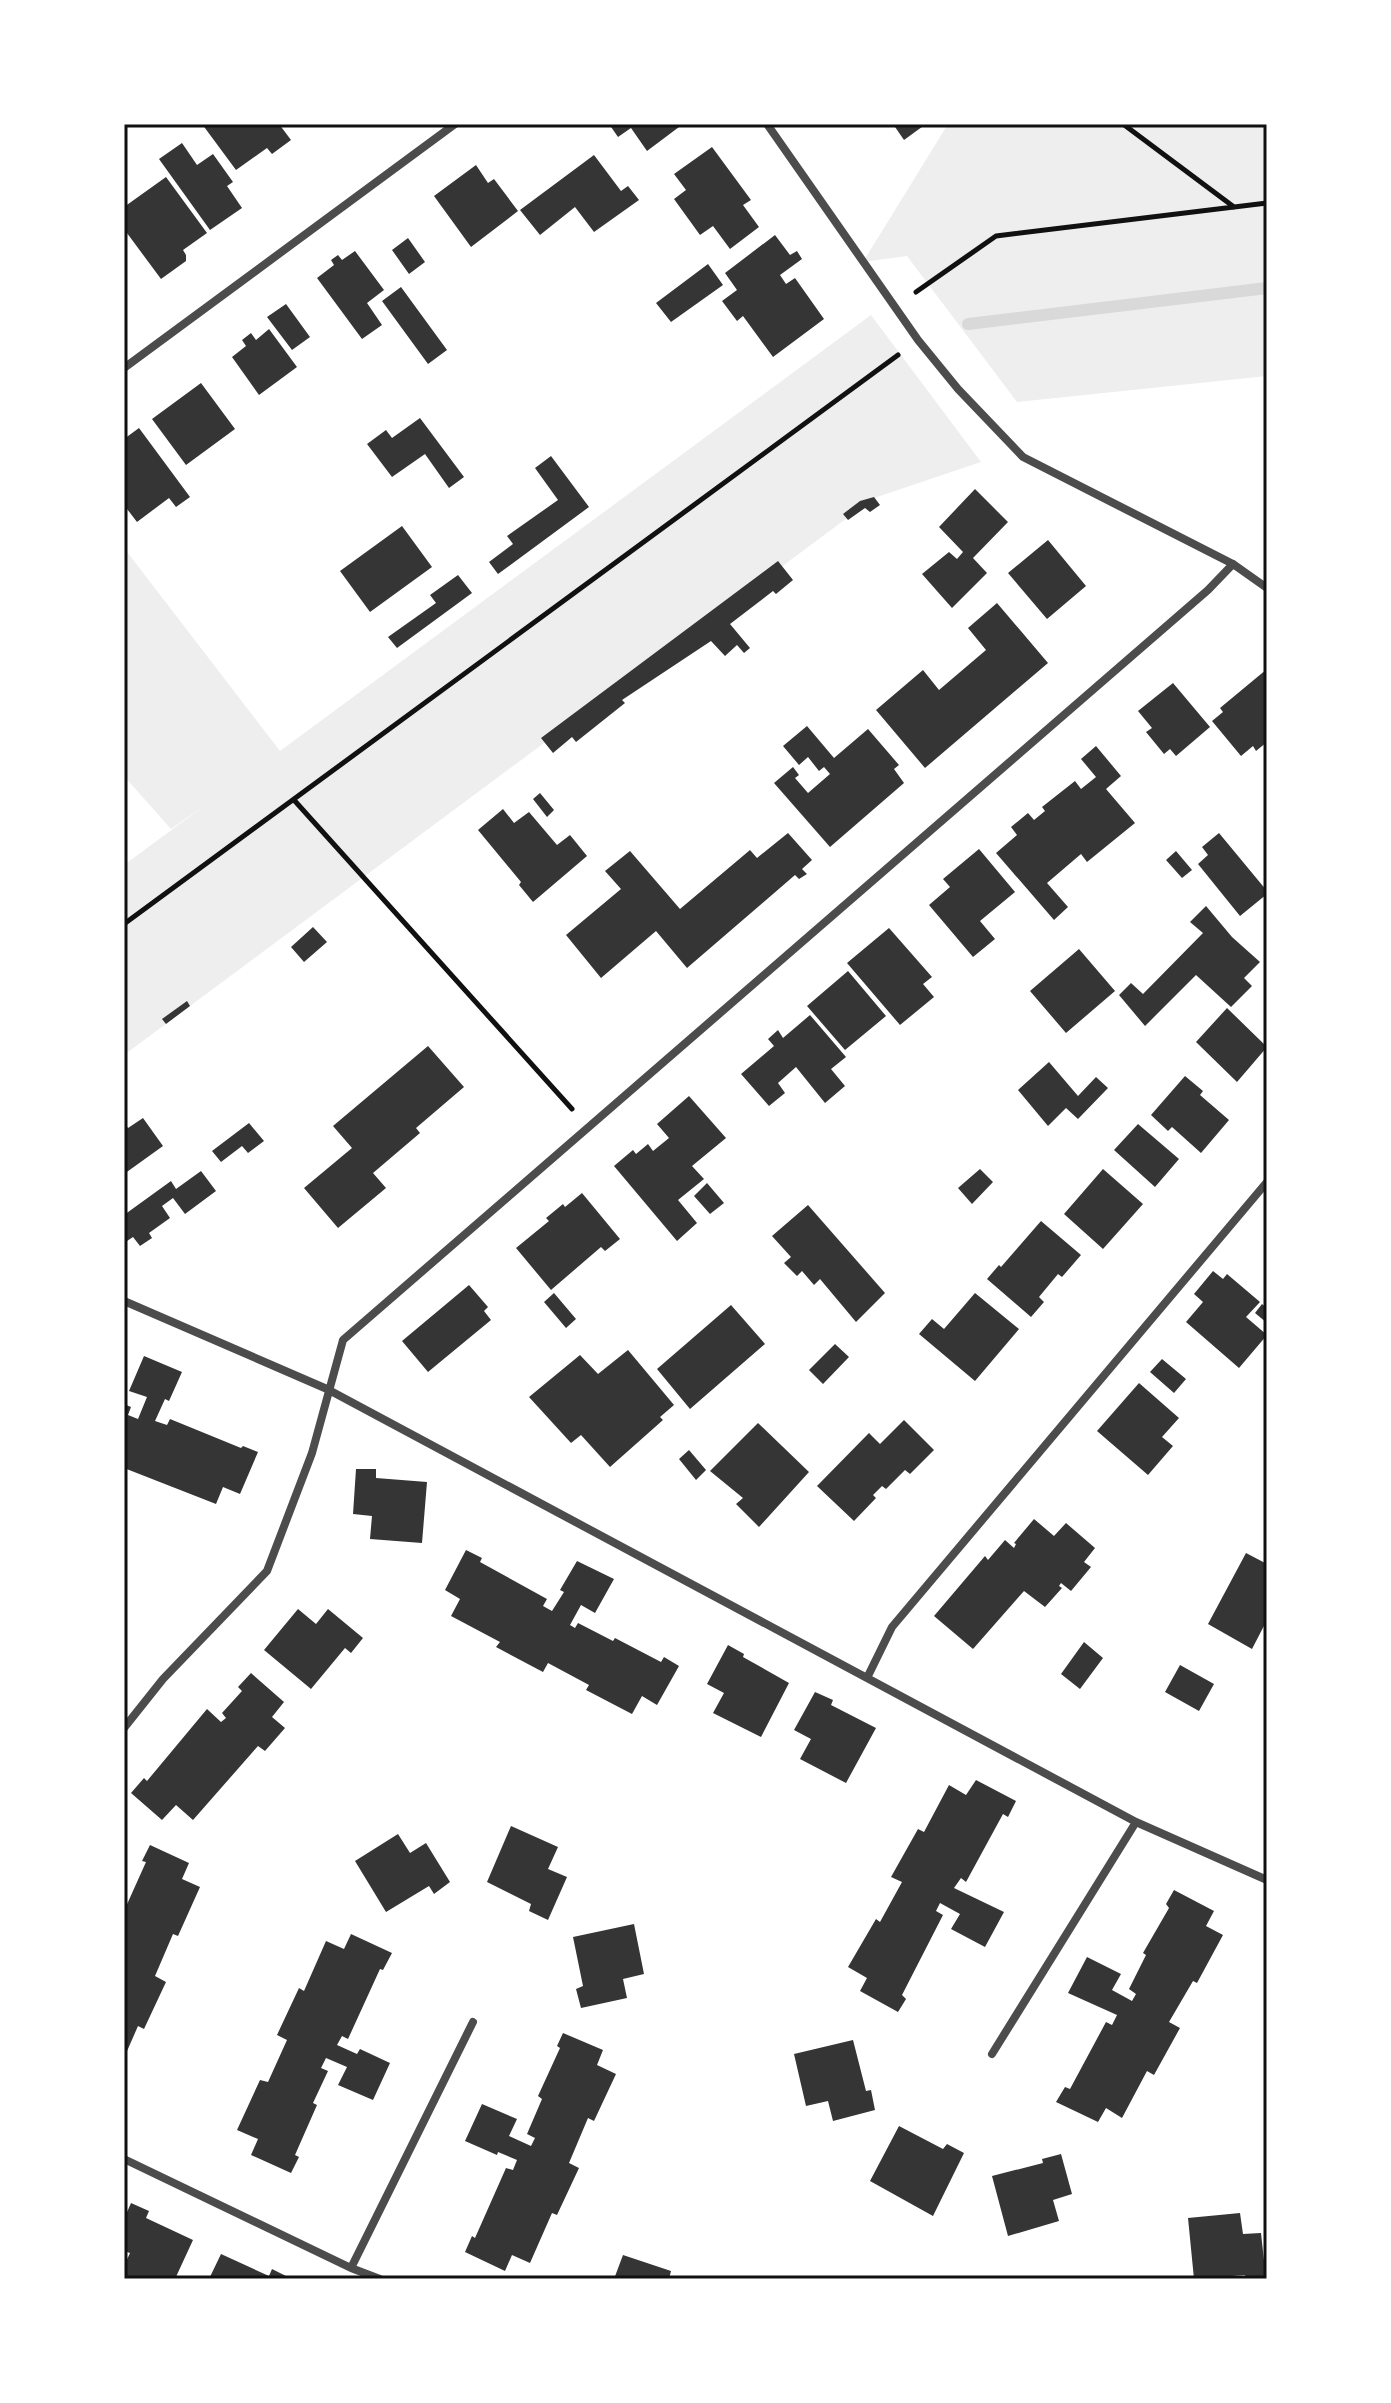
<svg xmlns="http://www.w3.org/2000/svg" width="1391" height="2403" font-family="'Crimson Pro',serif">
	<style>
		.green { fill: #eee }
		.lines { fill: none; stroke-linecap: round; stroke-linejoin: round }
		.stream { stroke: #d9d9d9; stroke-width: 12 }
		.building { fill: #353535 }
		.path { stroke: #111; stroke-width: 5 }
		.minor { stroke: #4c4c4c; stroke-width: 8 }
		.neatline { fill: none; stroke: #111; stroke-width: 3 }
	</style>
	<rect width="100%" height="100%" fill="#fff"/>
	<path class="green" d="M948,124H1267V376L1017,402L907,256L863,262Z
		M871,315L981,462L874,498L124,1055V865L208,803L171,829L124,776V548L280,751Z"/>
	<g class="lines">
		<path class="stream" d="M968,324L1267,288"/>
	</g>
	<path class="building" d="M202,124H279L291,140L272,154L267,148L236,170Z
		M609,124H677L679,127L647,151L631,128L618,137Z
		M893,124H926L904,140Z
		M182,143L197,165L213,154L233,182L227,186L242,208L210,230L159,159Z
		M712,147L751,200L743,205L759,227L730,249L713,226L700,235L674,199L686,190L674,174Z
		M594,155L621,191L628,186L639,200L594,232L575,207L540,235L520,210Z
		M476,165L488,183L494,179L518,211L471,247L434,196Z
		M166,177L207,233L183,250L186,255V261L161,279L124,229V207Z
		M775,235L790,255L797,251L802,259L780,275L786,284L795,278L824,319L773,357L743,316L737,321L722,301L737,290L725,273Z
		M408,238L425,262L409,274L392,250Z
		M355,251L384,290L367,303L382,325L362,339L317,278L334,265L331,260L338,255L342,260Z
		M708,264L723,285L671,322L656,303Z
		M401,287L447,350L428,364L382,301Z
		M286,304L310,337L292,350L267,317Z
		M269,329L297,367L259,395L232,357L246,346L242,340L251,333L256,340Z
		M201,383L235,429L186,465L152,419Z
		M420,418L464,477L449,488L425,454L392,477L367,444L386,430L392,438Z
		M139,428L190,497L176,507L169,498L137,522L124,505V439Z
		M551,456L589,507L498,574L489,562L513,544L507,536L558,500L535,468Z
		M975,489L1008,522L973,558L987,573L952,608L922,574L949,552L957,559L963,552L939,527Z
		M874,497L880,505L870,512L865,508L848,520L843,514L860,501Z
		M402,526L432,567L370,612L340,571Z
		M1048,540L1086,586L1047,619L1008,573Z
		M778,561L793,580L776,594L773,591L730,624L750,648L744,653L737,645L725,656L711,641L622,700L625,703L576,742L572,737L553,753L541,738Z
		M458,575L472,593L397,648L388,637L436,603L430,595Z
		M997,603L1048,663L925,768L876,710L923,670L939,690L986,650L968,628Z
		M1267,669V742L1256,751L1253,746L1241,756L1212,721L1223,712L1220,708Z
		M1173,683L1210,727L1176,756L1170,749L1164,754L1146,732L1152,728L1138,711Z
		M807,726L834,758L868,729L899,765L894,769L904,783L830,847L774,783L793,767L799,775L795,778L808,793L830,774L824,767L819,771L808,757L799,765L783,746Z
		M1096,746L1121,776L1106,789L1135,823L1087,862L1081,854L1047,883L1068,907L1054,920L996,853L1017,835L1011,827L1028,813L1034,820L1045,811L1042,807L1075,781L1081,789L1096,777L1081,759Z
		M540,793L554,810L547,817L533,799Z
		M503,809L514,823L529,812L557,845L570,835L587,856L533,902L519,885L521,882L478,830Z
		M788,833L812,860L802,869L807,874L799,879L795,875L687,968L656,931L601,978L566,935L621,889L605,871L630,851L680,909L750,850L757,858Z
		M1219,833L1267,891V894L1240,916L1198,864L1208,855L1202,847Z
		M979,849L1015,892L980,921L995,939L973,957L929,905L950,887L943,879Z
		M1176,851L1192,870L1182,878L1166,860Z
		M1206,906L1232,937L1260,962L1244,978L1252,986L1231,1007L1196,975L1145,1026L1119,995L1131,983L1143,994L1203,933L1190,922Z
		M313,927L327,942L304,962L291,947Z
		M889,928L932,977L923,984L934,997L900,1025L847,963Z
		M1079,949L1115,991L1066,1033L1030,991Z
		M848,971L886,1016L845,1050L807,1006Z
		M187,1001L190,1006L166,1024L162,1019Z
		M1227,1008L1267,1047L1237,1082L1196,1042Z
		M810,1015L846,1057L831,1069L845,1086L825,1103L796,1067L778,1083L785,1093L769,1106L741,1074L774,1046L768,1039L778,1030L783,1038Z
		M428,1046L464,1087L416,1128L420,1133L373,1173L386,1188L338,1228L304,1188L352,1148L333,1126Z
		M1049,1062L1078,1096L1096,1077L1108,1088L1078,1119L1066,1108L1048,1126L1018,1090Z
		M1185,1076L1203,1091L1200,1095L1229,1120L1201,1153L1172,1127L1168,1131L1151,1115Z
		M689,1096L726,1138L692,1166L704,1179L678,1200L697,1223L677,1241L614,1166L633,1150L636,1154L648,1144L653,1151L669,1138L657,1124Z
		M143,1118L163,1146L124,1174V1122L128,1128Z
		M249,1123L264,1141L248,1153L242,1146L221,1162L212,1151Z
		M1138,1124L1179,1159L1155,1187L1114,1150Z
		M980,1169L993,1182L972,1204L958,1188Z
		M1103,1169L1143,1204L1103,1249L1064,1214Z
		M201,1171L216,1191L185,1214L173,1198L162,1206L170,1218L149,1233L152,1238L140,1246L133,1237L124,1243V1215L171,1181L176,1189Z
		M707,1183L724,1203L710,1214L694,1196Z
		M582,1193L620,1239L605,1251L601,1247L551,1290L516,1248L549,1221L546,1218L563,1204L565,1207Z
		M808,1205L885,1293L856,1322L820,1279L814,1285L802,1271L797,1276L784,1263L791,1257L772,1236Z
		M1041,1221L1081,1255L1062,1277L1058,1274L1039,1297L1044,1302L1031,1317L987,1279L999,1265L1001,1267Z
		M1213,1271L1223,1279L1227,1274L1260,1302L1246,1317L1267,1335L1239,1368L1186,1322L1203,1302L1194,1294Z
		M469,1285L488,1307L484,1311L491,1320L428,1372L402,1341Z
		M554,1293L576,1319L566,1328L544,1302Z
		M975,1293L1019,1329L975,1381L919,1334L932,1319L944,1329Z
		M1262,1304L1267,1308V1323L1255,1313Z
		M731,1305L765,1344L690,1409L657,1369Z
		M835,1344L849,1357L823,1384L809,1370Z
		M628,1350L674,1405L660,1417L663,1420L610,1467L581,1435L571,1443L529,1397L580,1355L598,1374Z
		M144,1356L182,1372L169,1401L165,1399L155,1421L167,1425L170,1419L241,1448L243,1446L258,1452L240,1494L223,1487L216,1504L124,1468V1404L131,1407L128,1415L138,1419L147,1397L129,1391Z
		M1162,1359L1186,1379L1174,1393L1150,1372Z
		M1139,1383L1179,1418L1162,1437L1173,1446L1148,1475L1097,1431Z
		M904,1420L934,1450L910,1474L905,1470L886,1489L882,1486L873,1495L876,1498L854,1521L817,1486L869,1433L880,1444Z
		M758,1423L809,1472L759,1527L736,1504L743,1498L710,1471Z
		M689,1450L706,1470L696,1480L679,1459Z
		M356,1469H376V1478L427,1482L422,1543L370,1539L372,1516L353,1514Z
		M1034,1519L1054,1536L1066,1523L1095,1548L1084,1562L1091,1567L1071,1591L1061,1583L1059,1586L1062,1588L1045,1607L1024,1591L973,1649L934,1616L985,1556L988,1560L1005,1540L1014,1548L1016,1544L1014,1543Z
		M466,1550L482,1558L480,1562L547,1599L543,1606L552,1611L564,1592L560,1590L577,1561L614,1579L595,1613L581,1605L570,1625L575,1628L578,1623L613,1641L615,1638L661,1662L664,1657L679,1666L657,1705L642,1696L632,1714L586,1690L589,1685L548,1663L543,1672L496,1647L500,1642L451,1616L460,1599L445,1590Z
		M1246,1553L1267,1564V1620L1252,1649L1208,1624Z
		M298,1609L316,1624L328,1609L363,1638L351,1653L345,1648L311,1689L264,1650Z
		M1084,1642L1103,1658L1080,1689L1061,1674Z
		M728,1645L744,1654L743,1657L789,1683L761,1737L713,1713L724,1693L707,1684Z
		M1180,1665L1214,1684L1199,1711L1165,1692Z
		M251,1673L284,1702L272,1717L285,1728L265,1751L258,1746L193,1820L176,1805L162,1820L131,1793L144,1778L147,1781L207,1709L221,1722L226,1718L222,1713L242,1691L238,1687Z
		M815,1692L833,1700L831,1705L876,1728L846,1783L800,1759L811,1739L794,1730Z
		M976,1780L1016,1801L1008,1817L1003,1814L966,1882L961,1878L954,1888L1004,1912L985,1947L951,1929L960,1914L940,1903L936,1911L943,1915L902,1995L906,1999L898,2012L860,1991L867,1978L848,1967L876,1919L880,1922L902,1882L891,1877L918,1829L924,1832L949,1785L966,1795Z
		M511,1826L558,1847L548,1869L567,1877L548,1920L529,1911L531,1904L487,1882Z
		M398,1834L410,1853L426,1843L450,1882L434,1894L429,1886L386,1912L355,1861Z
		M150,1845L189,1863L182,1879L200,1887L178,1936L173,1934L155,1976L166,1982L144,2029L138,2026L124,2058V1920L127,1913L124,1911L146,1862L142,1861Z
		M1174,1890L1214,1911L1206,1926L1223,1935L1197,1983L1193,1981L1169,2022L1180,2028L1154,2075L1147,2071L1122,2118L1106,2108L1098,2122L1056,2102L1065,2087L1070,2089L1106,2022L1112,2025L1117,2015L1068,1993L1087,1957L1121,1974L1112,1990L1132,2001L1136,1994L1129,1989L1146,1955L1143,1953L1169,1908L1166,1904Z
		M634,1924L644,1974L623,1979L627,1998L581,2008L576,1989L583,1986L573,1937Z
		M351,1934L392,1953L383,1970L380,1969L348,2039L342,2036L337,2045L357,2054L360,2049L390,2063L373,2100L338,2085L347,2067L326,2058L321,2068L328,2071L313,2103L317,2105L295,2155L299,2157L291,2173L251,2155L258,2139L237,2130L260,2080L268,2082L287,2040L277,2035L299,1988L304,1991L326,1941L344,1949Z
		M563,2033L603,2050L597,2065L616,2074L594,2121L588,2118L569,2163L579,2168L557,2215L552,2213L530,2263L512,2255L505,2271L465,2252L472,2236L475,2238L506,2168L513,2170L517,2160L498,2152L497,2155L465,2141L482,2104L517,2119L509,2136L531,2146L535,2138L527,2134L542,2099L538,2096L560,2048L557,2046Z
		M853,2040L866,2091L871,2090L875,2110L833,2121L828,2101L806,2106L794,2054Z
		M899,2126L943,2149L947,2144L964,2153L933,2216L870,2181Z
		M1061,2154L1072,2194L1053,2200L1059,2221L1008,2236L992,2176L1043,2163L1042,2159Z
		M131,2203L149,2211L146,2218L193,2240L175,2279H132L124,2275V2266L130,2253L124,2251V2219Z
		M1240,2213L1243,2234L1261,2233L1266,2279H1246L1245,2275L1194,2279L1188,2218Z
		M221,2254L269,2276L272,2269L292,2279H209Z
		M623,2255L671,2271L669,2279H614Z"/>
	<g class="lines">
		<path class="path" d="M1123,124L1234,207
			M916,292L996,236L1267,203
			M294,800L572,1109
			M124,924L898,355"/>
		<path class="minor" d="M767,124L918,340L958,389L1023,457L1233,564L1267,588
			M124,368L455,124
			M124,1301L327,1389L1136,1822L1267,1880
			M867,1678L892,1627L1267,1182
			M124,1728L163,1679L267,1571L312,1453L343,1340L1208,590L1233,564
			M992,2054L1136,1822
			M124,2159L351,2268L380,2279
			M351,2268L473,2022"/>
	</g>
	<rect width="1391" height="2403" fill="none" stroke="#ffffff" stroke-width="252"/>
	<rect x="126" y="126" width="1139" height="2151" class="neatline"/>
</svg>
